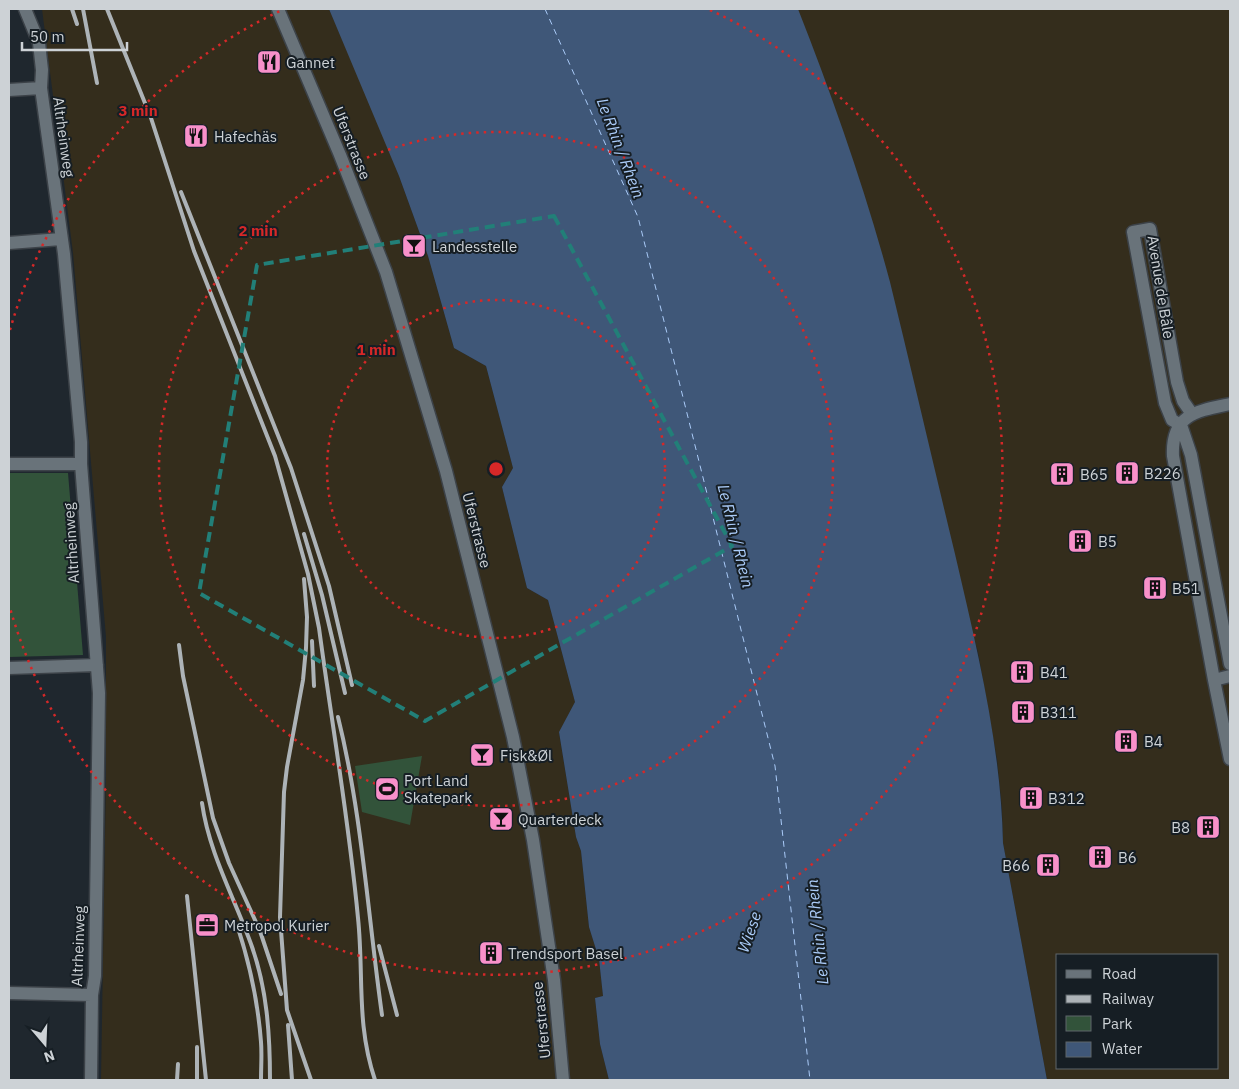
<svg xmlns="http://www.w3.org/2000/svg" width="1239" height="1089" font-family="'IBM Plex Sans',sans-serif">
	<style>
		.industrial { fill: #342d1c; fill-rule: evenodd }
		.green { fill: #32533a }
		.water { fill: #3f5778 }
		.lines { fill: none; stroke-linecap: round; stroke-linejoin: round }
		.ferry { stroke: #aacbf8; stroke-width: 1; stroke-dasharray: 6 5; stroke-linecap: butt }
		.minor-casing { stroke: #3c4248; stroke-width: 15 }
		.secondary-casing { stroke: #3c4248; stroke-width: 15 }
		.minor { stroke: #69737a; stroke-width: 12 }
		.secondary { stroke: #69737a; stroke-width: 12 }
		.rail { stroke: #adb3b7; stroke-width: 4 }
		.marked { fill: none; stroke: #227f78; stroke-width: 4; stroke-dasharray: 10 6; stroke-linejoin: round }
		.ring { fill: none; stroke: #d62828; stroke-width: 2.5; stroke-dasharray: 2.5 5 }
		.labels { text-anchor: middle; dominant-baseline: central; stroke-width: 4; stroke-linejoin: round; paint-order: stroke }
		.poi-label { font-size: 15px; fill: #cdd2d6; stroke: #161e24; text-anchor: start }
		.street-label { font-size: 15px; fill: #cdd2d6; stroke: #161e24 }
		.water-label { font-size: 16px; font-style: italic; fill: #aacbf8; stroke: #161e24 }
		.centre { fill: #d62828; stroke: #161e24; stroke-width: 2.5 }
		.ring-label { font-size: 15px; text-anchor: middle; font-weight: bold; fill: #d62828; stroke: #161e24; stroke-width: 4; stroke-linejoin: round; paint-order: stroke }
	</style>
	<rect width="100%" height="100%" fill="#1f272e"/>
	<path class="industrial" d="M42,9H329L381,129L399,176L428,256L454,348L486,366L513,468L502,487L527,588L548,600L575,702L559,733L576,837L581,851L589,927L599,959L603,996L595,998L600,1044L609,1080H101L106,777V637L73,253Z
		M794,9H1230V1080H1047L1003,843L1002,809L997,759L978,652ZM1058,955H1218V1068H1058Z"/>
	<path class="green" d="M9,473H68L83,655L9,657Z
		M422,756L410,825L362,812L355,766Z"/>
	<path class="water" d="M329,9H798C833,98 865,189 890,282C912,372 933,463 955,554C977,649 1001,745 1003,843L1047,1080H609L600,1044L595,998L603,996L599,959L589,927L581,851L576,837L559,732L575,702L548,600L527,588L502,487L513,468L486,366L454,348L428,256L399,176Z"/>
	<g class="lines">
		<path class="ferry" d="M545,9L638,217L775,766L810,1080"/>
		<defs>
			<path id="minor" d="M25,9L39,43L42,70L41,88L64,254L81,442V464L99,693L95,976L92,995L91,1080
				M278,9L340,155L386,272L446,471L513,737L533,840L554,980L563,1080
				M9,90L41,88
				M9,243L61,239
				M1181,425L1172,420L1165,403L1133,232L1150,229L1177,382L1183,401L1192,414
				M9,464H81
				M9,668L97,665
				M9,993L92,995"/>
			<path id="secondary" d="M1230,404C1197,411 1171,414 1173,456L1214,680L1230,759
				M1181,425L1191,455L1230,664
				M1214,680L1230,676"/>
		</defs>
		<use href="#minor" class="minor-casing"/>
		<use href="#secondary" class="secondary-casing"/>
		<use href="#minor" class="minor"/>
		<use href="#secondary" class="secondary"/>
		<path class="rail" d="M72,9L77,24
			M83,9L97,83
			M107,9L151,118L194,251L275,456L308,574L319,628C332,725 349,821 358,918C364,975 356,1024 375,1080
			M181,192L291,468L329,586L352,685
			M304,534L322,595L345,693
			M304,579L307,617L306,648L303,680L287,767L284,792L280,917L287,1010L311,1080
			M312,641L314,686
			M179,645L183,676L213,818L229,863L260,931L281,994
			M338,717C362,814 368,916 382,1015
			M202,803C209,853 234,897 251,944C267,988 270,1034 270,1080
			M187,896L206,1080
			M238,928C250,965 258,1003 261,1042C262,1054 261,1067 261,1080
			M379,946L397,1015
			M288,1025L292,1080
			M177,1080L178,1064
			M197,1080V1047"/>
	</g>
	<path class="marked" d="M554,216L732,546L425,721L199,593L257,265Z"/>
	<g class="ring">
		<circle cx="496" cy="469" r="169"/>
		<circle cx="496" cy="469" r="337"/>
		<path d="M10 330A506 506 0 0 1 282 10M710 10A506 506 0 1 1 10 608"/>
	</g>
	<defs>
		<symbol id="restaurant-square" viewBox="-11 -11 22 22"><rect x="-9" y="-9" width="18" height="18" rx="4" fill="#f890ca" stroke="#161e24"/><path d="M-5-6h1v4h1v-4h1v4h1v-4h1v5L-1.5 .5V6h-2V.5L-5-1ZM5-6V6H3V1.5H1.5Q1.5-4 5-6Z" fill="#111"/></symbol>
		<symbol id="bar-square" viewBox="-11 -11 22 22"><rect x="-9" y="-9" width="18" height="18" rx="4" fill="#f890ca" stroke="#161e24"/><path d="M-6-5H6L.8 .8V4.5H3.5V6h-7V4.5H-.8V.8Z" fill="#111"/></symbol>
		<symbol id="building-square" viewBox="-11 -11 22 22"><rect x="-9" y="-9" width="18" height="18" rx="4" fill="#f890ca" stroke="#161e24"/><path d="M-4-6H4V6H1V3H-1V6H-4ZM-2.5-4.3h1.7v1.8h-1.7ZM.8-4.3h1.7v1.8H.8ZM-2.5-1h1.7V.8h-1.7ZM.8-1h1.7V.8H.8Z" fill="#111"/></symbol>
		<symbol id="stadium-square" viewBox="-11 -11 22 22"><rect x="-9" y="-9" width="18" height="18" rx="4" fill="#f890ca" stroke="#161e24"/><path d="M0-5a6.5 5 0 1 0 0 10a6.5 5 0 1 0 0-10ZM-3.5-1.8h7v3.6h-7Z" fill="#111"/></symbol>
		<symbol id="office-square" viewBox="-11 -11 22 22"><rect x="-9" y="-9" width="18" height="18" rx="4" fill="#f890ca" stroke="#161e24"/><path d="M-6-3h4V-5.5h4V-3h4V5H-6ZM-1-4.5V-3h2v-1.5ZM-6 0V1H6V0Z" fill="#111"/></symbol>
	</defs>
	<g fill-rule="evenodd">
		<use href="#restaurant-square" x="255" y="48" width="28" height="28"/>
		<use href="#restaurant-square" x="182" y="122" width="28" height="28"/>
		<use href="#bar-square" x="400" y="232" width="28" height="28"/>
		<use href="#building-square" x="1113" y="459" width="28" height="28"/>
		<use href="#building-square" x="1048" y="460" width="28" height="28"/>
		<use href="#building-square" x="1066" y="527" width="28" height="28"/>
		<use href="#building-square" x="1141" y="574" width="28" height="28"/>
		<use href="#building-square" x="1008" y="658" width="28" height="28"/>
		<use href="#building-square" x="1009" y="698" width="28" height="28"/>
		<use href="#building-square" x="1112" y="727" width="28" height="28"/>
		<use href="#bar-square" x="468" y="741" width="28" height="28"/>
		<use href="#stadium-square" x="373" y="775" width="28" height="28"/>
		<use href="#building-square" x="1017" y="784" width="28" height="28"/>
		<use href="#bar-square" x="487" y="805" width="28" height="28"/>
		<use href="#building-square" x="1194" y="813" width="28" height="28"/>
		<use href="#building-square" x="1086" y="843" width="28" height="28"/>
		<use href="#building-square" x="1034" y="851" width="28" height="28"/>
		<use href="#office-square" x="193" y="911" width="28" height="28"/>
		<use href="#building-square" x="477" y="939" width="28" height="28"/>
	</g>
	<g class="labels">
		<g class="poi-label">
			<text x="286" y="62">Gannet</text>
			<text x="214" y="136">Hafechäs</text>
			<text x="432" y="246">Landesstelle</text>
			<text x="1144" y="473">B226</text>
			<text x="1080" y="474">B65</text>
			<text x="1098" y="541">B5</text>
			<text x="1172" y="588">B51</text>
			<text x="1040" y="672">B41</text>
			<text x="1040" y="712">B311</text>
			<text x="1144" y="741">B4</text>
			<text x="500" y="755">Fisk&amp;Øl</text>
			<text x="404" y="780">Port Land<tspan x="404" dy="17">Skatepark</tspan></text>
			<text x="1048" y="798">B312</text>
			<text x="518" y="819">Quarterdeck</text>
			<text x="1190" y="827" text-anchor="end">B8</text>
			<text x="1118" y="857">B6</text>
			<text x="1030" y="865" text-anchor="end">B66</text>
			<text x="224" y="925">Metropol Kurier</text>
			<text x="508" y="953">Trendsport Basel</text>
		</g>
		<g class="street-label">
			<text transform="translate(64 137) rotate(82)">Altrheinweg</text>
			<text transform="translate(352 143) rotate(68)">Uferstrasse</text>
			<text transform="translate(1161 287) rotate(81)">Avenue de Bâle</text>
			<text transform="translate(477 530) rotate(76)">Uferstrasse</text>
			<text transform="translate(71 543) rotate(-94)">Altrheinweg</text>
			<text transform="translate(78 946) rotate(-88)">Altrheinweg</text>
			<text transform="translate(541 1020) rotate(-96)">Uferstrasse</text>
		</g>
		<g class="water-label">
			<text transform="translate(621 148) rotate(69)">Le Rhin / Rhein</text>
			<text transform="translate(736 536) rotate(76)">Le Rhin / Rhein</text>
			<text transform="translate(749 932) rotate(-71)">Wiese</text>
			<text transform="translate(817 932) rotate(-96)">Le Rhin / Rhein</text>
		</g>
	</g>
	<circle cx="496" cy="469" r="8" class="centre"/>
	<g class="ring-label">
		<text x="138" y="116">3 min</text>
		<text x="258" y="236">2 min</text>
		<text x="376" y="355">1 min</text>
	</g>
	<rect width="1239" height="1089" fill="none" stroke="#cdd2d6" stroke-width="20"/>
	<rect x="1056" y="954" width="162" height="115" fill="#161e24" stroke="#5f666b"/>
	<rect x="1066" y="970" width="25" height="8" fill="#69737a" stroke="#5f666b"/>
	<text x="1102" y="979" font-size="15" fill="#cdd2d6">Road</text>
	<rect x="1066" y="995" width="25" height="8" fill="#adb3b7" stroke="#5f666b"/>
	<text x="1102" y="1004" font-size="15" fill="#cdd2d6">Railway</text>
	<rect x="1066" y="1016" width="25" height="15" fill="#32533a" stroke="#5f666b"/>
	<text x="1102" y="1029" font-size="15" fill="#cdd2d6">Park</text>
	<rect x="1066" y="1042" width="25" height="15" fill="#3f5778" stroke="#5f666b"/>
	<text x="1102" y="1054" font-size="15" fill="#cdd2d6">Water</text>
	<g transform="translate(45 1044) rotate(161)" stroke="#161e24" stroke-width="4" paint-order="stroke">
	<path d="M0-4L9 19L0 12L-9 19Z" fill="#cdd2d6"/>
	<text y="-8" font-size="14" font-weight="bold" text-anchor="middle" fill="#cdd2d6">N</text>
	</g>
	<path d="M22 42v8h105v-8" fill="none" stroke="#cdd2d6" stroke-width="2.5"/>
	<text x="30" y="42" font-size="15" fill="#cdd2d6" stroke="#161e24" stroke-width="4" paint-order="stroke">50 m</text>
</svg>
